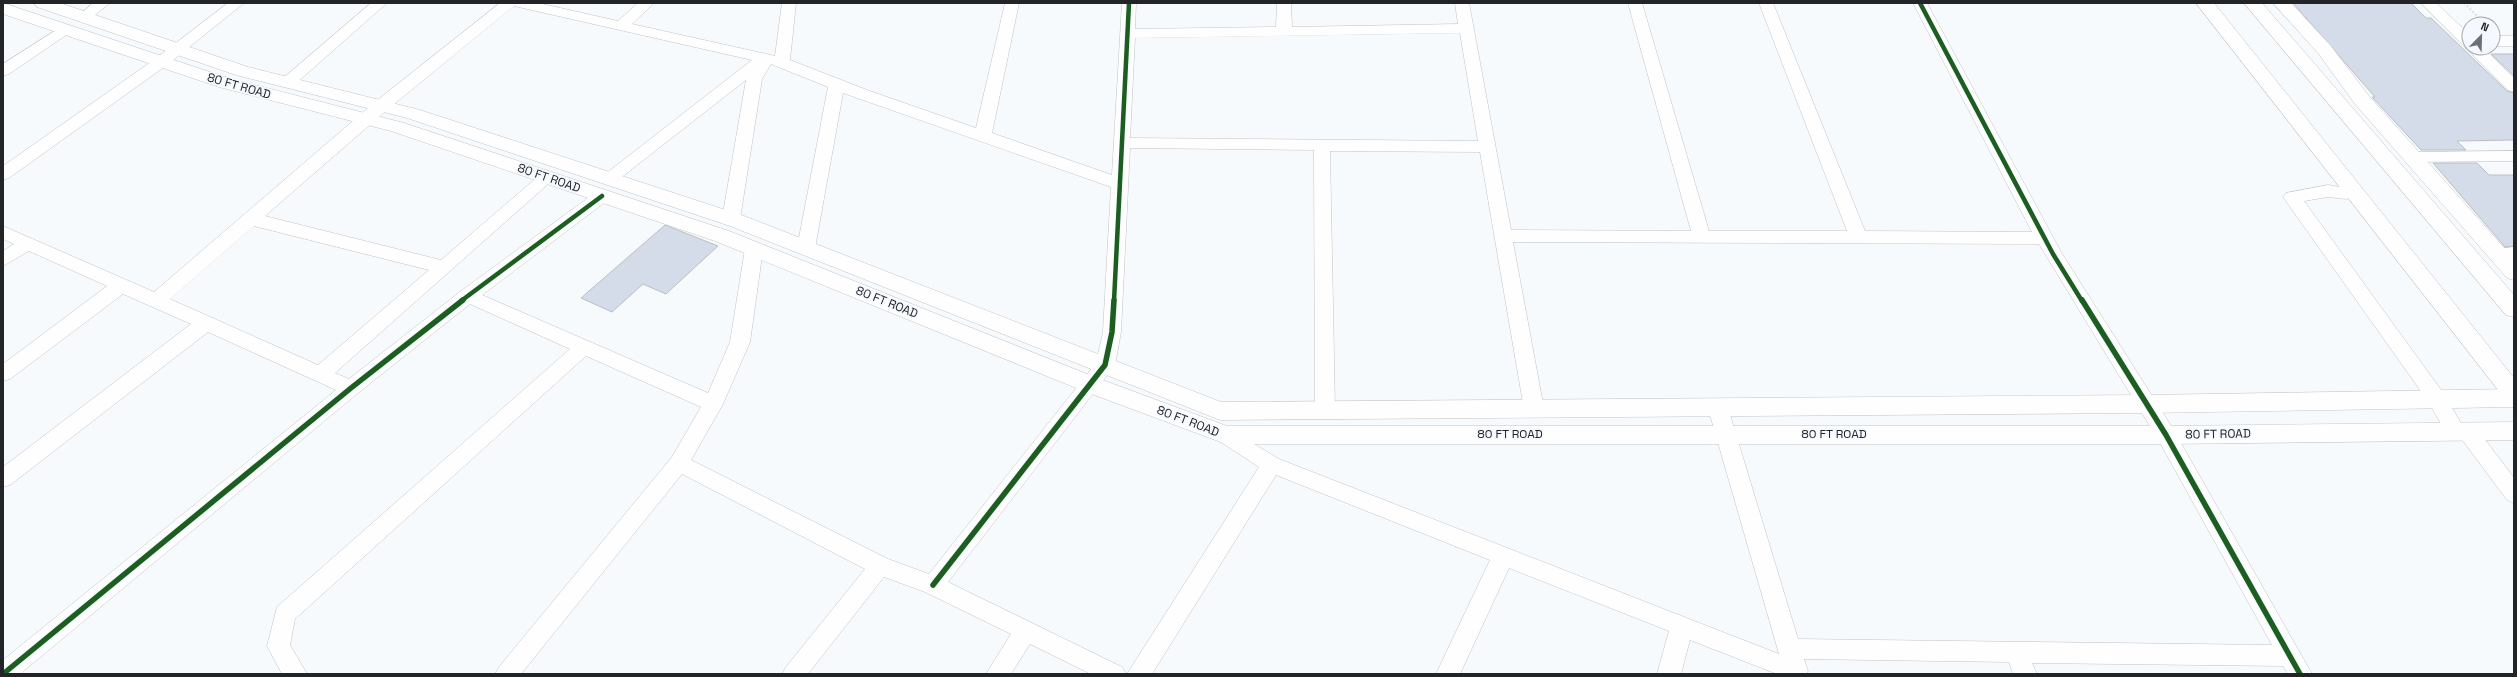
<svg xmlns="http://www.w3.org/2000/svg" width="2517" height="677" font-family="'Space Grotesk',sans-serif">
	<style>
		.building { fill: #d4dce9; stroke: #bcbec0 }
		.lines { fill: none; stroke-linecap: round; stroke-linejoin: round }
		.minor-casing { stroke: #c1c3c6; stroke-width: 1 }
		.tertiary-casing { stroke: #c1c3c6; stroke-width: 1 }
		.secondary-casing { stroke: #c1c3c6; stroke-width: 1 }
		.trunk-casing { stroke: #c1c3c6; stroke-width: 1 }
		.path { stroke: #d7d7d8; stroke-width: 2; stroke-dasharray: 1.5 2.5; stroke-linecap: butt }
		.minor { fill: #fefeff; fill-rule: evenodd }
		.tertiary { fill: #fefeff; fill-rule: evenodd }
		.secondary { fill: #fefeff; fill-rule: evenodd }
		.trunk { fill: #fefeff; fill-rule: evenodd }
		.cycleway-far1-casing { stroke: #f5f9ff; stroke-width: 6 }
		.cycleway-casing { stroke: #f5f9ff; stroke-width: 8 }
		.cycleway-far1 { stroke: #1b5e20; stroke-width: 4.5 }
		.cycleway { stroke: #1b5e20; stroke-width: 5.5 }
		.labels { text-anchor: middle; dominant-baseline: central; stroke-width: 3.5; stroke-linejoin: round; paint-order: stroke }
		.street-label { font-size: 12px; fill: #222427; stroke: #f5f9ff }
	</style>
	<rect width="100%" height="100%" fill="#f7fafd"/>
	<path class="building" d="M2293,3H2411L2426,18H2431L2507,91L2514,93V140L2457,141L2466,150H2421L2372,97H2375Z
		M2491,54H2514V76Z
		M2433,163H2477L2489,175H2514V246L2505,247Z
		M665,225L718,246L666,294L643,284L612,312L581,298Z"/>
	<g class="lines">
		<defs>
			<path id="minor" d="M93,3H110L90,19H80L78,16Z
				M228,3H244L167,65L9,178L3,180V166L155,59Z
				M371,3H387L293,86H281L279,83L281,80Z
				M500,3H538L618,21L638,3H654L632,24L775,56L782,3H796L790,60L867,90L976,128L1005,3H1019L992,133L1112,175L1122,3H1136L1135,29L1276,27L1277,3H1291L1292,27L1458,24L1455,3H1469L1511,230L1691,231L1628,3H1642L1709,231H1847L1759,3H1773L1865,231L2032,232L1913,3H1927L2061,252L2173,429L2312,674H2288L2283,666L2032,663L2037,674H2013L2009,662L1804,659L1808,671L1806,674H1777L1690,640L1681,674H1657L1669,631L1509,568L1460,674H1436L1490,560L1276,475L1152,674H1127L1259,467L1219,441L1216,435L1219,429L1226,427L1279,459L1779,654L1708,408L1711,403L1718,400L1725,403L1728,408L1798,639L2272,645L2159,441L2039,244L1513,242L1544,409L1541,414L1534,417L1527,414L1524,409L1480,152L1330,151L1335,410L1332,415L1325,418L1318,415L1315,410L1314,150L1130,148L1121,332L1115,365L948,582L1122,667L1126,674H1091L1030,644L1011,674H986L1011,634L925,592L884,577L808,674H782L786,667L865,569L682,474L521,674H495L499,667L672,457L701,407L586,356L295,619L290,645L307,674H282L267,646L277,607L570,349L470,304L358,393L20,674H3V660L336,390L208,332L10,485L3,487V467L191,324L123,294L10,379L3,381V364L107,286L29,251L3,266V251L14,244L3,239V226L154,292L375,102ZM514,6L752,60L599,179L602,183H614L746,80L722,219L725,223H737L740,219L762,79L771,64L828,87L797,248L800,252L806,254L812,252L815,248L843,93L1111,187L1103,332L1096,363L929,574L888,559L691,460L723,404L750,342L763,249L760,245L754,243L748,245L745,249L730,342L708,393L482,295L608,200L611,196L608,192H596L461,291L349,379L335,373L556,177L554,173H542L441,260L265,216L387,110ZM1460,33L1478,141L1130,138L1135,38ZM254,226L429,270L318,365L170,299Z
				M2421,3H2436L2469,34V48H2483L2514,78V92L2508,90Z
				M64,25L72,30L69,33L9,74L3,76V64Z
				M2493,36H2514V46H2493Z
				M2514,151V161L2412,162L2406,161L2404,157L2406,153L2412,152Z
				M2328,185L2352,189L2355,193L2352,197L2346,199L2328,197L2304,201L2444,394L2462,425L2467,423L2474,425L2514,478V503L2507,500L2460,437L2455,439L2448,437L2430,404L2283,197L2286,193Z
				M2514,247V259L2491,258L2488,254L2491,250Z"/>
			<path id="tertiary" d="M2273,3H2291L2330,45L2369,96L2514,259V280L2507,278L2355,104L2318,53Z"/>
			<path id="secondary" d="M3,3L231,79L404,123L729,231L1097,378L1227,426H2166L2514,422V440L2166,444H1226L1081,390L715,241L391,131L219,87L3,14Z
				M34,3H60L248,67L420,110L744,216L1221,402L2146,395L2514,389V407L2146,413L1220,420L730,226L407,118L236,75L37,7Z"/>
			<path id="trunk" d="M2196,3H2214L2514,378V403L2506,400Z
				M2244,3H2262L2514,295V317L2506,315Z"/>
		</defs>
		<use href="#minor" class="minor-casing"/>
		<use href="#tertiary" class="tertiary-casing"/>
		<use href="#secondary" class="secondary-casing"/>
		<use href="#trunk" class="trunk-casing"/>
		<path class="path" d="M2464,3L2485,24"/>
		<use href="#minor" class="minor"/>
		<use href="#tertiary" class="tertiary"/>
		<use href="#secondary" class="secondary"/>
		<use href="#trunk" class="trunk"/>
		<defs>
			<path id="cycleway-far1" d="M1920,3L2053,254L2082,301
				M461,301L602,196
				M1114,301L1129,3"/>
			<path id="cycleway" d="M2082,300L2166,435L2300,674
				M933,585L1105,365L1112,332L1114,300
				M3,674L351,388L463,300"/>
		</defs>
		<use href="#cycleway-far1" class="cycleway-far1-casing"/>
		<use href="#cycleway" class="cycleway-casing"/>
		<use href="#cycleway-far1" class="cycleway-far1"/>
		<use href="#cycleway" class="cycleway"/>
	</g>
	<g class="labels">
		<g class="street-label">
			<text transform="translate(239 86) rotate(16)">80 FT ROAD</text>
			<text transform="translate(549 178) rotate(19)">80 FT ROAD</text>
			<text transform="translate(887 302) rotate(22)">80 FT ROAD</text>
			<text transform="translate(1188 421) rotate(21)">80 FT ROAD</text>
			<text x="1510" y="434">80 FT ROAD</text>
			<text x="1834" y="434">80 FT ROAD</text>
			<text transform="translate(2218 434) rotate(-1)">80 FT ROAD</text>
		</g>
	</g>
	<rect width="2517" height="677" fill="none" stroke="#222427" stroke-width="8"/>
	<g transform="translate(2481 36) rotate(23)"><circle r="19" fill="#f5f9ff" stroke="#a1a4a9"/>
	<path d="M0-3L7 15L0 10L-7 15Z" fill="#6d6f72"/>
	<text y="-6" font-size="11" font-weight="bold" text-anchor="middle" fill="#222427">N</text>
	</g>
</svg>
